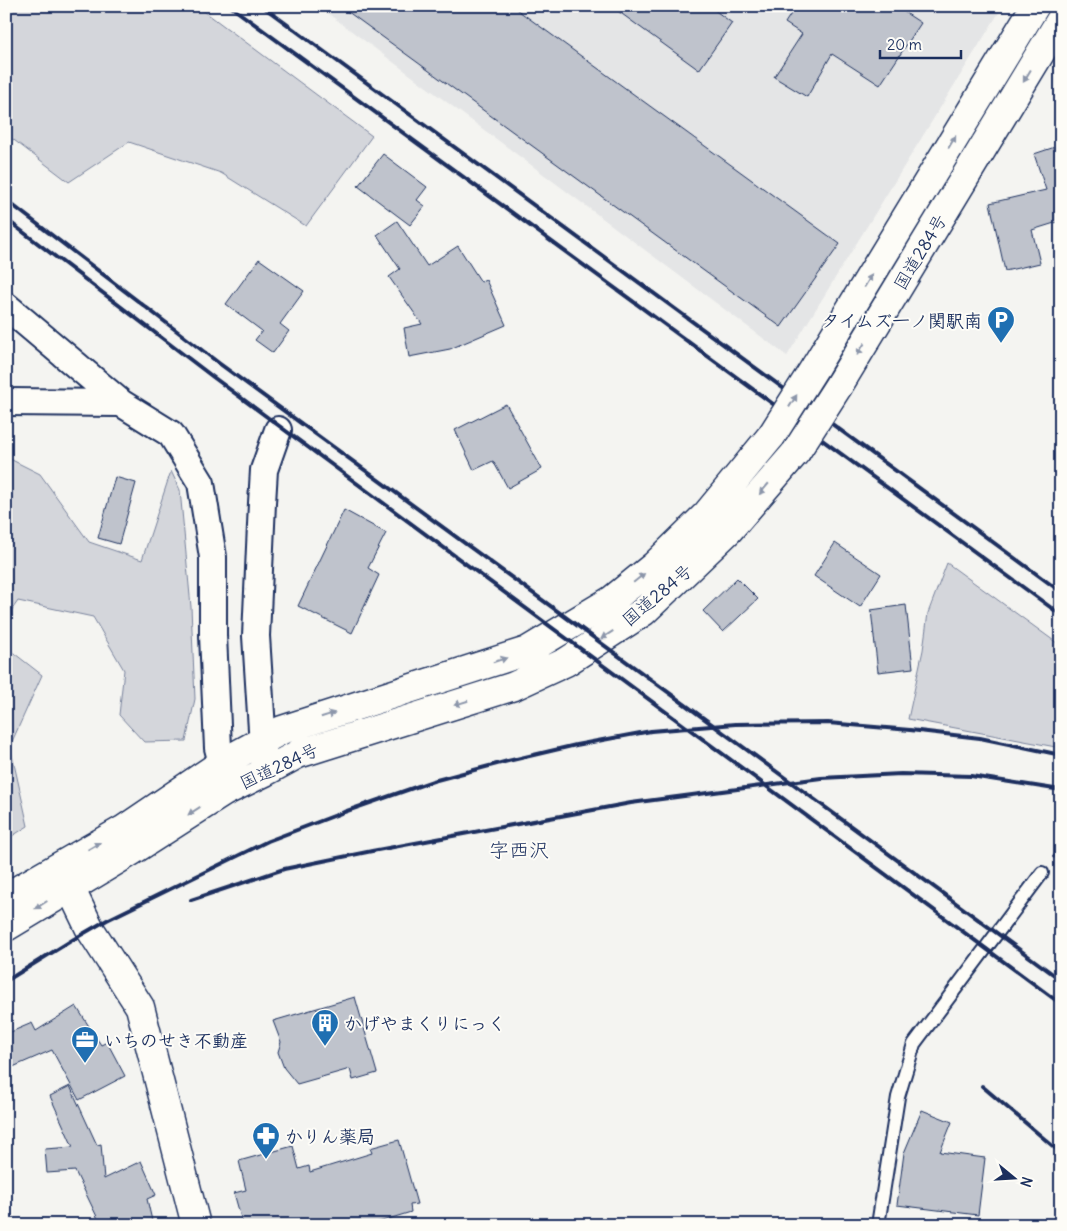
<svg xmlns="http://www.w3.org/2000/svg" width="1067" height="1231" font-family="Delius,'Klee One',sans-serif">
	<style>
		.built { fill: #e4e5e6 }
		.green { fill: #d4d6db; stroke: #78829c }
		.building { fill: #bfc3cc; stroke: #1b2f5e }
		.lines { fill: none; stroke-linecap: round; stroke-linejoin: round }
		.lane-casing { stroke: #1b2f5e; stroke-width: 16 }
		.street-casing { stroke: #1b2f5e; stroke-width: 30 }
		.secondary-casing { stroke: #1b2f5e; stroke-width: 31 }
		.highway-casing { stroke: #1b2f5e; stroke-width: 31 }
		.path { stroke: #1b2f5e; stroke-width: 3; stroke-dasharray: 4 4; stroke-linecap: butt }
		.lane { stroke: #fdfcf7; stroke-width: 12 }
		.street { stroke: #fdfcf7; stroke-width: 26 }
		.secondary { stroke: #fdfcf7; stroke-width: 28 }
		.highway { stroke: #fdfcf7; stroke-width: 28 }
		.rail { stroke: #1b2f5e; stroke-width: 4 }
		.highway-bridge-casing { stroke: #1b2f5e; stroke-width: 31; stroke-linecap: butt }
		.highway-bridge { stroke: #fdfcf7; stroke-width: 28 }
		.oneway { fill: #8c96aa }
		.labels { text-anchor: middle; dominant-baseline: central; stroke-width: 4; stroke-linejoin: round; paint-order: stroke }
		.street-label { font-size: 18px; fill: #1b2f5e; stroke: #fdfcf7 }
		.poi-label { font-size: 18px; font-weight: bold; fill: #1b2f5e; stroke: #fdfcf7; text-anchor: start }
		.quarter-label { font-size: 20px; fill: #1b2f5e; stroke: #fdfcf7 }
	</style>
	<rect width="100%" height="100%" fill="#f4f4f1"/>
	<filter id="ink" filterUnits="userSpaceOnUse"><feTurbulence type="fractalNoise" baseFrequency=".02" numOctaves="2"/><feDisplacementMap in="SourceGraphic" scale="10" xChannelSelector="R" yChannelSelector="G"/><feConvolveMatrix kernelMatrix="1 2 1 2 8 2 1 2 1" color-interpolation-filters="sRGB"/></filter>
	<g filter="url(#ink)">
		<path class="built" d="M318,6H1003L787,356Z"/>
		<path class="green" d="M6,6H197L372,136L306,226L221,173L129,142L69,182L6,134Z
			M6,457L40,474L89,542L142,560L171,471L180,490L191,607L195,699L186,741L144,742L119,715L124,670L93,617L18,601L6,618Z
			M947,563L1061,646V748L908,719L923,650L928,613Z
			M6,647L42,675L10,746L28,826L6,840Z"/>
		<path class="building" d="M340,6H512L840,244L781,327Z
			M611,6H709L732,23L699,70Z
			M796,6H895L921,23L880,85L832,54L807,97L774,77L802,34L785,23Z
			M1061,145V221L1032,230L1040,263L1005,271L990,203L1046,190L1034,154Z
			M383,154L427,187L417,200L425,206L410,225L358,186Z
			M397,221L427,266L458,246L481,282L486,280L506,325L450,349L409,357L404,328L422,324L389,277L400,269L377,235Z
			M259,259L304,291L280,324L289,331L273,353L255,340L262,331L226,304Z
			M506,404L542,469L508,488L493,461L474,470L455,430Z
			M115,477L136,483L119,544L98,538Z
			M344,510L386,533L368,568L379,575L352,633L298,606Z
			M835,543L881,574L860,607L814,576Z
			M737,578L758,599L723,632L703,611Z
			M906,605L913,668L878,672L871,610Z
			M355,997L377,1073L353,1080L350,1069L297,1084L284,1068L278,1052L281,1042L273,1021Z
			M76,1006L101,1045L107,1042L125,1076L79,1100L52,1050L6,1070V1034L32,1023L36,1031Z
			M70,1086L97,1145L101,1144L104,1179L141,1161L156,1195L147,1199L153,1225H101L75,1171L47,1173L45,1149L73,1147L50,1096Z
			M922,1110L952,1122L940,1152L985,1158L978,1215L897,1205L904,1153Z
			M399,1140L417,1204L410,1205L411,1212L369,1225H243L234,1193L246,1190L239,1161L293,1146L299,1169L309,1166L310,1172L372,1153L370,1148Z"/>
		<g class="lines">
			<defs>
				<path id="lane" d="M878,1225L898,1097L914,1044L1042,873"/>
				<path id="street" d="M6,306L121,403
					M6,402L121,403L171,434L201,483L213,557V635L218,748L222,763L223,784
					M264,761L256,636L262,503L264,470L278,430"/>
				<path id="secondary" d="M60,867L90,929L140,1007L196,1225"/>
				<path id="highway" d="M815,367L1035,6
					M839,385L1061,19
					M6,897L123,830L222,763L282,730L527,651L612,600L655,565L707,514L772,435
					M6,927L132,851L224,792L265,772L298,754L514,686L566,662L643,612L729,530L796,452"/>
			</defs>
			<use href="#lane" class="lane-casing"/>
			<use href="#street" class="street-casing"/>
			<use href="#secondary" class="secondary-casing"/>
			<use href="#highway" class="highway-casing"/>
			<path class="path" d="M1053,858L1061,848"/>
			<use href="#lane" class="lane"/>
			<use href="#street" class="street"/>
			<use href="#secondary" class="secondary"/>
			<use href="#highway" class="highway"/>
			<path class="rail" d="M230,6L1061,615
				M262,6L1061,592
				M6,200L220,364L1061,980
				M6,219L213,377L1061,1004
				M191,900L284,869L372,851L631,803L821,778L901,774L971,776L1061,790
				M6,981L74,939L107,920L268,841L344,812L433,781L508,761L576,745L651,731L735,724L828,723L910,730L980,738L1061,755
				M982,1086L1061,1153"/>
			<defs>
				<path id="highway-bridge" d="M772,435L815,367
					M796,452L839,385"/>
			</defs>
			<use href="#highway-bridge" class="highway-bridge-casing"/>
			<use href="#highway-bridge" class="highway-bridge"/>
		</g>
		<defs><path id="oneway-solid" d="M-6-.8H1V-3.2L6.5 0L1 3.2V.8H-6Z" transform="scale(1.25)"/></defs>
		<g class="oneway">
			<use href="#oneway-solid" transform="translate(1027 76) rotate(121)"/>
			<use href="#oneway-solid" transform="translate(952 142) rotate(-59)"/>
			<use href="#oneway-solid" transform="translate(868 281) rotate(-59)"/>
			<use href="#oneway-solid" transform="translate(861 349) rotate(122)"/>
			<use href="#oneway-solid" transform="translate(793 401) rotate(-58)"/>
			<use href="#oneway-solid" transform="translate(764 489) rotate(130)"/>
			<use href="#oneway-solid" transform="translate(639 578) rotate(-39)"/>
			<use href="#oneway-solid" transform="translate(607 635) rotate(147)"/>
			<use href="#oneway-solid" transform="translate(500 660) rotate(-18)"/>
			<use href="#oneway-solid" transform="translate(461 703) rotate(163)"/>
			<use href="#oneway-solid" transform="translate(328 715) rotate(-18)"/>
			<use href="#oneway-solid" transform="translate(194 811) rotate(147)"/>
			<use href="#oneway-solid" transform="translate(94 846) rotate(-30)"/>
			<use href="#oneway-solid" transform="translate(41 905) rotate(148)"/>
		</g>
	</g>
	<defs>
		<symbol id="parking-pin" viewBox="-11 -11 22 30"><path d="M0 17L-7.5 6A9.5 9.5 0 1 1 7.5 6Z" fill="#1f6fb2" stroke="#fdfcf7"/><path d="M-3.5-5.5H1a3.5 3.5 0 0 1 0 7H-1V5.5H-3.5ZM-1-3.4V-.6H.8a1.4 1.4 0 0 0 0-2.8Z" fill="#fff"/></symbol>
		<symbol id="building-pin" viewBox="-11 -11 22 30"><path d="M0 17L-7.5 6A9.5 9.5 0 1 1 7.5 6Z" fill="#1f6fb2" stroke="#fdfcf7"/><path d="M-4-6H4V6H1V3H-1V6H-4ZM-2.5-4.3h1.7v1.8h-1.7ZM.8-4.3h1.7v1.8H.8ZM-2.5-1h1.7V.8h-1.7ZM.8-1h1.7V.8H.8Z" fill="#fff"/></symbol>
		<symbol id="office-pin" viewBox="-11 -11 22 30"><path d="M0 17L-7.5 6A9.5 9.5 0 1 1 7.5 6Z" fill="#1f6fb2" stroke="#fdfcf7"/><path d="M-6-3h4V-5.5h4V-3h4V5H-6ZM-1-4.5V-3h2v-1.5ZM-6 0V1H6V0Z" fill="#fff"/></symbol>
		<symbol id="pharmacy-pin" viewBox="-11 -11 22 30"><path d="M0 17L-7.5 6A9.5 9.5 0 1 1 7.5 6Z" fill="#1f6fb2" stroke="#fdfcf7"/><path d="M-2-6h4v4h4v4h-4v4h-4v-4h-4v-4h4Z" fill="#fff"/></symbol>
	</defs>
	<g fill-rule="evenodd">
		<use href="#parking-pin" x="985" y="304" width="32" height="43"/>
		<use href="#building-pin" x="309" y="1007" width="32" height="43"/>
		<use href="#office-pin" x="69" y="1024" width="32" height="43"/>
		<use href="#pharmacy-pin" x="250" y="1120" width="32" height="43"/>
	</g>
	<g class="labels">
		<g class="street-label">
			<text transform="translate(920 252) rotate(-59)">国道284号</text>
			<text transform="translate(657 595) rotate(-40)">国道284号</text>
			<text transform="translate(279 766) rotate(-25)">国道284号</text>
		</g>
		<g class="poi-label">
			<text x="982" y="320" text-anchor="end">タイムズ一ノ関駅南</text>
			<text x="344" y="1023">かげやまくりにっく</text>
			<text x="104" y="1040">いちのせき不動産</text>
			<text x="285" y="1136">かりん薬局</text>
		</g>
		<g class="quarter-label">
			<text x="519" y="849">字西沢</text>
		</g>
	</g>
	<rect width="1067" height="1231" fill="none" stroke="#fdfcf7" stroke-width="25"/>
	<rect x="12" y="12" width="1042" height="1206" fill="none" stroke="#1b2f5e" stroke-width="2" filter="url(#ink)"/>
	<g transform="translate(1014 1178) rotate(108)" stroke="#fdfcf7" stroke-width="4" paint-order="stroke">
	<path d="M0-4L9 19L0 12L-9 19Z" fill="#1b2f5e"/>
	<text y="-8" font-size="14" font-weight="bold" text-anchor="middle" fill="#1b2f5e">N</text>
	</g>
	<path d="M880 50v8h81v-8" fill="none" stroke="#1b2f5e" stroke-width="2.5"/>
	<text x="887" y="50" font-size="15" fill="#1b2f5e" stroke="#fdfcf7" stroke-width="4" paint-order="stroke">20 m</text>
</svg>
